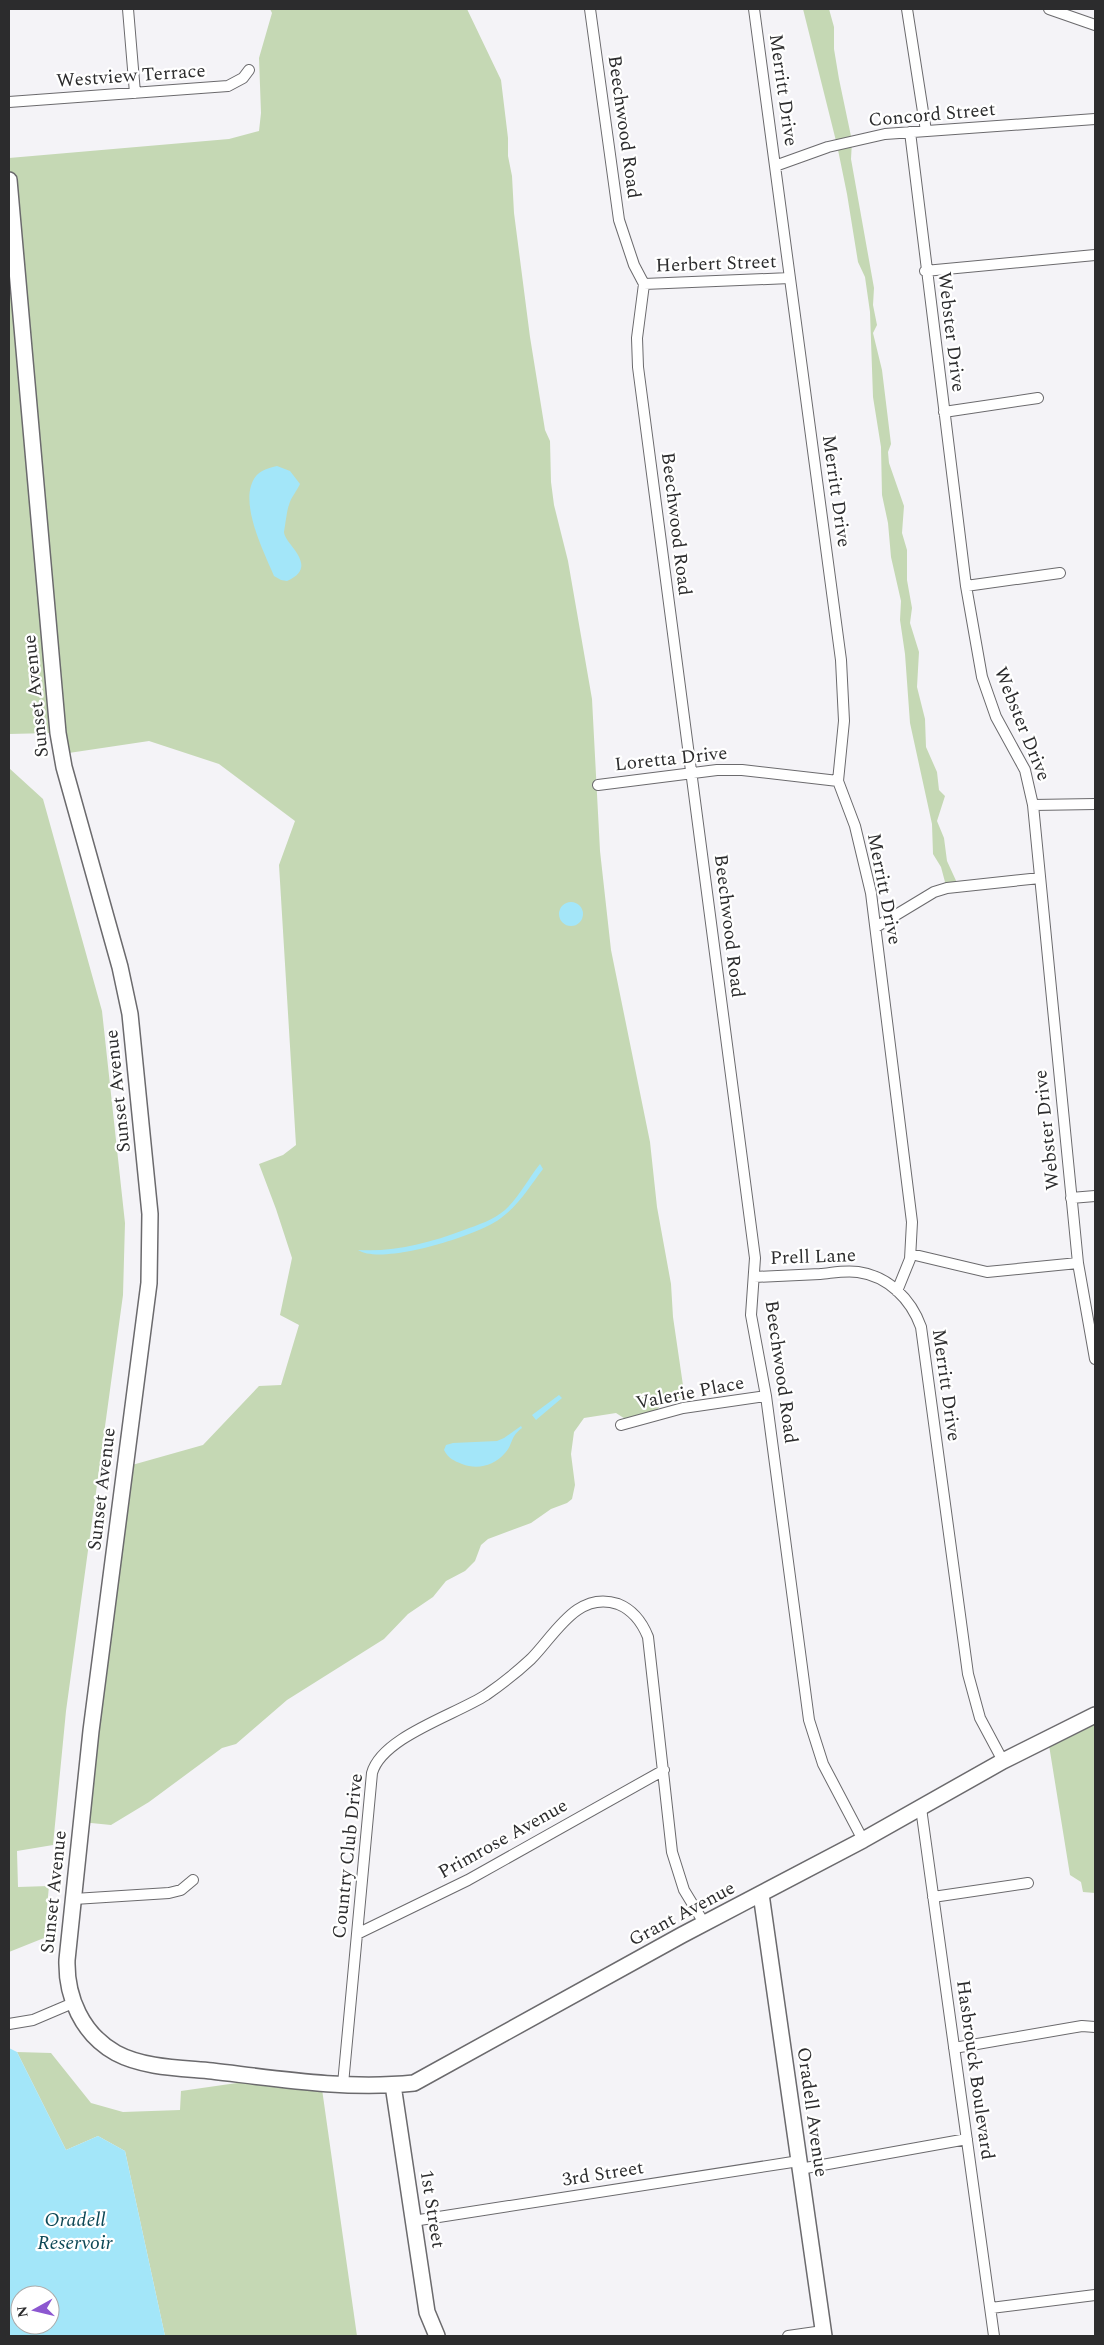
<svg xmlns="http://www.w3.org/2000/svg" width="1104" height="2345" font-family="Spectral,serif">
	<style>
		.green { fill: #c5d8b4 }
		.water { fill: #a3e6f9; fill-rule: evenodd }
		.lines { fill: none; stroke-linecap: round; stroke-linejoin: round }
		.street-casing { stroke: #6b6a6d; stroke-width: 12 }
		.secondary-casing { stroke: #6b6a6d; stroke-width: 18 }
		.street { stroke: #fff; stroke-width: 10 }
		.secondary { stroke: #fff; stroke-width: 15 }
		.labels { text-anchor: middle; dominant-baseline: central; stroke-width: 4.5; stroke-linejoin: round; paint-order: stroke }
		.street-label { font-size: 19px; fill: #2c2c2d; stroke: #fff }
		.water-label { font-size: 20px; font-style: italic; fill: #0d4856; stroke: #fff }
	</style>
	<rect width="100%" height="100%" fill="#f4f3f7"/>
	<path class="green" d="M270,9H467L501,80L508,138V156L512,176L514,213L530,337L545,430L550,441L551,482L554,505L568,561L592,699L600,851L611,950L650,1142L657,1207L671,1284L673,1317L685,1399L662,1404L651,1416L630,1422L616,1413L584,1418L574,1432L571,1454L575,1485L572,1499L567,1503L551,1509L531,1523L488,1539L481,1545L475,1561L465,1571L446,1581L433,1597L408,1614L384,1639L287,1700L236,1744L222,1748L149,1802L111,1825L81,1822L125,1467L203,1445L259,1386L281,1385L299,1325L280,1315L292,1258L276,1209L259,1164L283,1155L296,1145L279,865L295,821L219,764L149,741L62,754L51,733L9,734V158L229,139L259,131L261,113L259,58L272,13Z
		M803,9H829L834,27V49L839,79L852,141L851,159L874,288L873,305L877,325L873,333L882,370L891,444L888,452L889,463L904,506L902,533L907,550V580L912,608L910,623L919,652L917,687L925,719L926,747L937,772L939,790L945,796L937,821L944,838L947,861L958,885L942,889L945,882L941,867L933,854L932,824L910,723L905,654L900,620L901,601L891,557L888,523L882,495L881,447L873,397L870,312L865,277L858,262L847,194L837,145Z
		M9,768L43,799L102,1011L125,1223L123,1295L66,1711L53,1845L17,1851L18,1887L49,1886L44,1938L9,1952Z
		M1095,1715V1893L1083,1892L1081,1882L1070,1875L1048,1739Z
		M17,2052L51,2053L91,2103L123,2112L180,2110L181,2091L272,2078L321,2082L357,2336H165L125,2151L98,2136L66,2150Z"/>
	<path class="water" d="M277,466L290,471L300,484C297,491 291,497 289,505C287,509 285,527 284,532C284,544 321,566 287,581L281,580L274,576C264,552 237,500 256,476C261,470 269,468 277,466Z
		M559 914a12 12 0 1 1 24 0a12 12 0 1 1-24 0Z
		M540,1164L543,1169C530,1186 519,1205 501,1218C480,1235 382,1266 358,1250C396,1252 429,1243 464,1230C478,1225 493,1220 505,1210C519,1197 528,1179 540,1164Z
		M559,1395L562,1398L536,1420L532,1415Z
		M521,1426L522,1428C509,1438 514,1443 505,1453C494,1466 477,1470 462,1464C454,1461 448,1458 444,1450L446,1445L453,1443L497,1441L504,1438Z
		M9,2048L17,2052L66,2150L98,2136L125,2151L165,2336H9ZM20,2295H50V2325H20Z"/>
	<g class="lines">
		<defs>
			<path id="street" d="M128,9L135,93
				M590,9L619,220L634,265L644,284L637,338L638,367L755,1258L751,1315L766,1396L809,1720L823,1764L863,1840
				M754,9L841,660L844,721L838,781L855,826L871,893L912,1222L910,1259L897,1291
				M907,9L926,131
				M1049,9L1095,25
				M9,102L228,86L243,78L249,70
				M910,132L966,586L982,677L996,717L1025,770L1033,805L1078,1263L1095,1359
				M775,166L828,147L885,134L1095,119
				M925,271L1095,255
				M644,284L790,278
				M944,412L1038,398
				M966,586L1060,573
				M598,785L717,770H742L838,781
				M1033,805L1095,804
				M876,927L934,892L947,888L1040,878
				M1071,1198L1095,1196
				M911,1254L987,1272L1078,1263
				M754,1277C776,1276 798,1275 820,1274C832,1273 845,1270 858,1272C888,1276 911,1299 921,1327L968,1674L980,1718L1003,1761
				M621,1425L683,1408L766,1396
				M921,1808L994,2336
				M933,1897L1028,1883
				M74,1899L169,1893L181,1890L193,1880
				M357,1934L468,1880L664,1770
				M9,2024L33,2020L73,2003
				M954,2048L1082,2026L1095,2027
				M343,2084L372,1773C382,1737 455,1715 486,1695C502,1684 517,1672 531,1659C555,1635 577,1590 618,1604C633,1610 642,1622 648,1637L672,1852L684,1890L704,1923
				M800,2169L967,2139
				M413,2221L799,2161
				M991,2308L1095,2295
				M788,2336L823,2331"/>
			<path id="secondary" d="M9,180L58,733L64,767L120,967L130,1014L150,1214L149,1283L91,1731L67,1960C66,1997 82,2034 116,2053C144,2068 181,2068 212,2071C279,2079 347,2090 414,2083L682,1935L863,1840L1003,1761L1095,1715
				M761,1894L824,2336
				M393,2085L427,2312L437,2336"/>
		</defs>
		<use href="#street" class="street-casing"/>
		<use href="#secondary" class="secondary-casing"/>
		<use href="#street" class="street"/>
		<use href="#secondary" class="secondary"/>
	</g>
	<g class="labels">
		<g class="street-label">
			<text transform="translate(131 76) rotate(-4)">Westview Terrace</text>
			<text transform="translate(783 90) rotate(82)">Merritt Drive</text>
			<text transform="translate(932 115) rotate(-5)">Concord Street</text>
			<text transform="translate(624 127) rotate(82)">Beechwood Road</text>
			<text transform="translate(716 264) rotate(-2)">Herbert Street</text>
			<text transform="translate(951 332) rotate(83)">Webster Drive</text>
			<text transform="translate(836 491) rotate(82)">Merritt Drive</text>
			<text transform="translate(676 524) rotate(83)">Beechwood Road</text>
			<text transform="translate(36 696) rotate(-96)">Sunset Avenue</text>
			<text transform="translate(1022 724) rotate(68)">Webster Drive</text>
			<text transform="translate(671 759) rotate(-6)">Loretta Drive</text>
			<text transform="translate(884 889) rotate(79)">Merritt Drive</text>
			<text transform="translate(729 926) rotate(83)">Beechwood Road</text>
			<text transform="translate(118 1091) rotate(-96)">Sunset Avenue</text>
			<text transform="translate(1047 1130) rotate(-96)">Webster Drive</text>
			<text transform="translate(813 1257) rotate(-2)">Prell Lane</text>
			<text transform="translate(781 1372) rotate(82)">Beechwood Road</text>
			<text transform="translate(946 1385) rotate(82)">Merritt Drive</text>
			<text transform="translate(690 1393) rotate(-11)">Valerie Place</text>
			<text transform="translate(102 1489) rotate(-83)">Sunset Avenue</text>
			<text transform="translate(503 1839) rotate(-29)">Primrose Avenue</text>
			<text transform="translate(348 1856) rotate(-84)">Country Club Drive</text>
			<text transform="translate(54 1892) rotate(-84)">Sunset Avenue</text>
			<text transform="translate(682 1914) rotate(-28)">Grant Avenue</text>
			<text transform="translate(975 2070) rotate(82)">Hasbrouck Boulevard</text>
			<text transform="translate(812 2112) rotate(82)">Oradell Avenue</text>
			<text transform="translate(603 2174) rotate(-9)">3rd Street</text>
			<text transform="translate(432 2209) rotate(81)">1st Street</text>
		</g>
		<g class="water-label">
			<text x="75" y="2220">Oradell<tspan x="75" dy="23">Reservoir</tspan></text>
		</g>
	</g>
	<rect width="1104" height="2345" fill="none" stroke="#2c2c2d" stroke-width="20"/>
	<g transform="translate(35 2310) rotate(262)"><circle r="24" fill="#ffffff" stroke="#ababab"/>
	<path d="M0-4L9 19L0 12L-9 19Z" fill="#8c57d0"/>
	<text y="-8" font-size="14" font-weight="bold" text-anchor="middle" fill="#2c2c2d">N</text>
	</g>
</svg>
